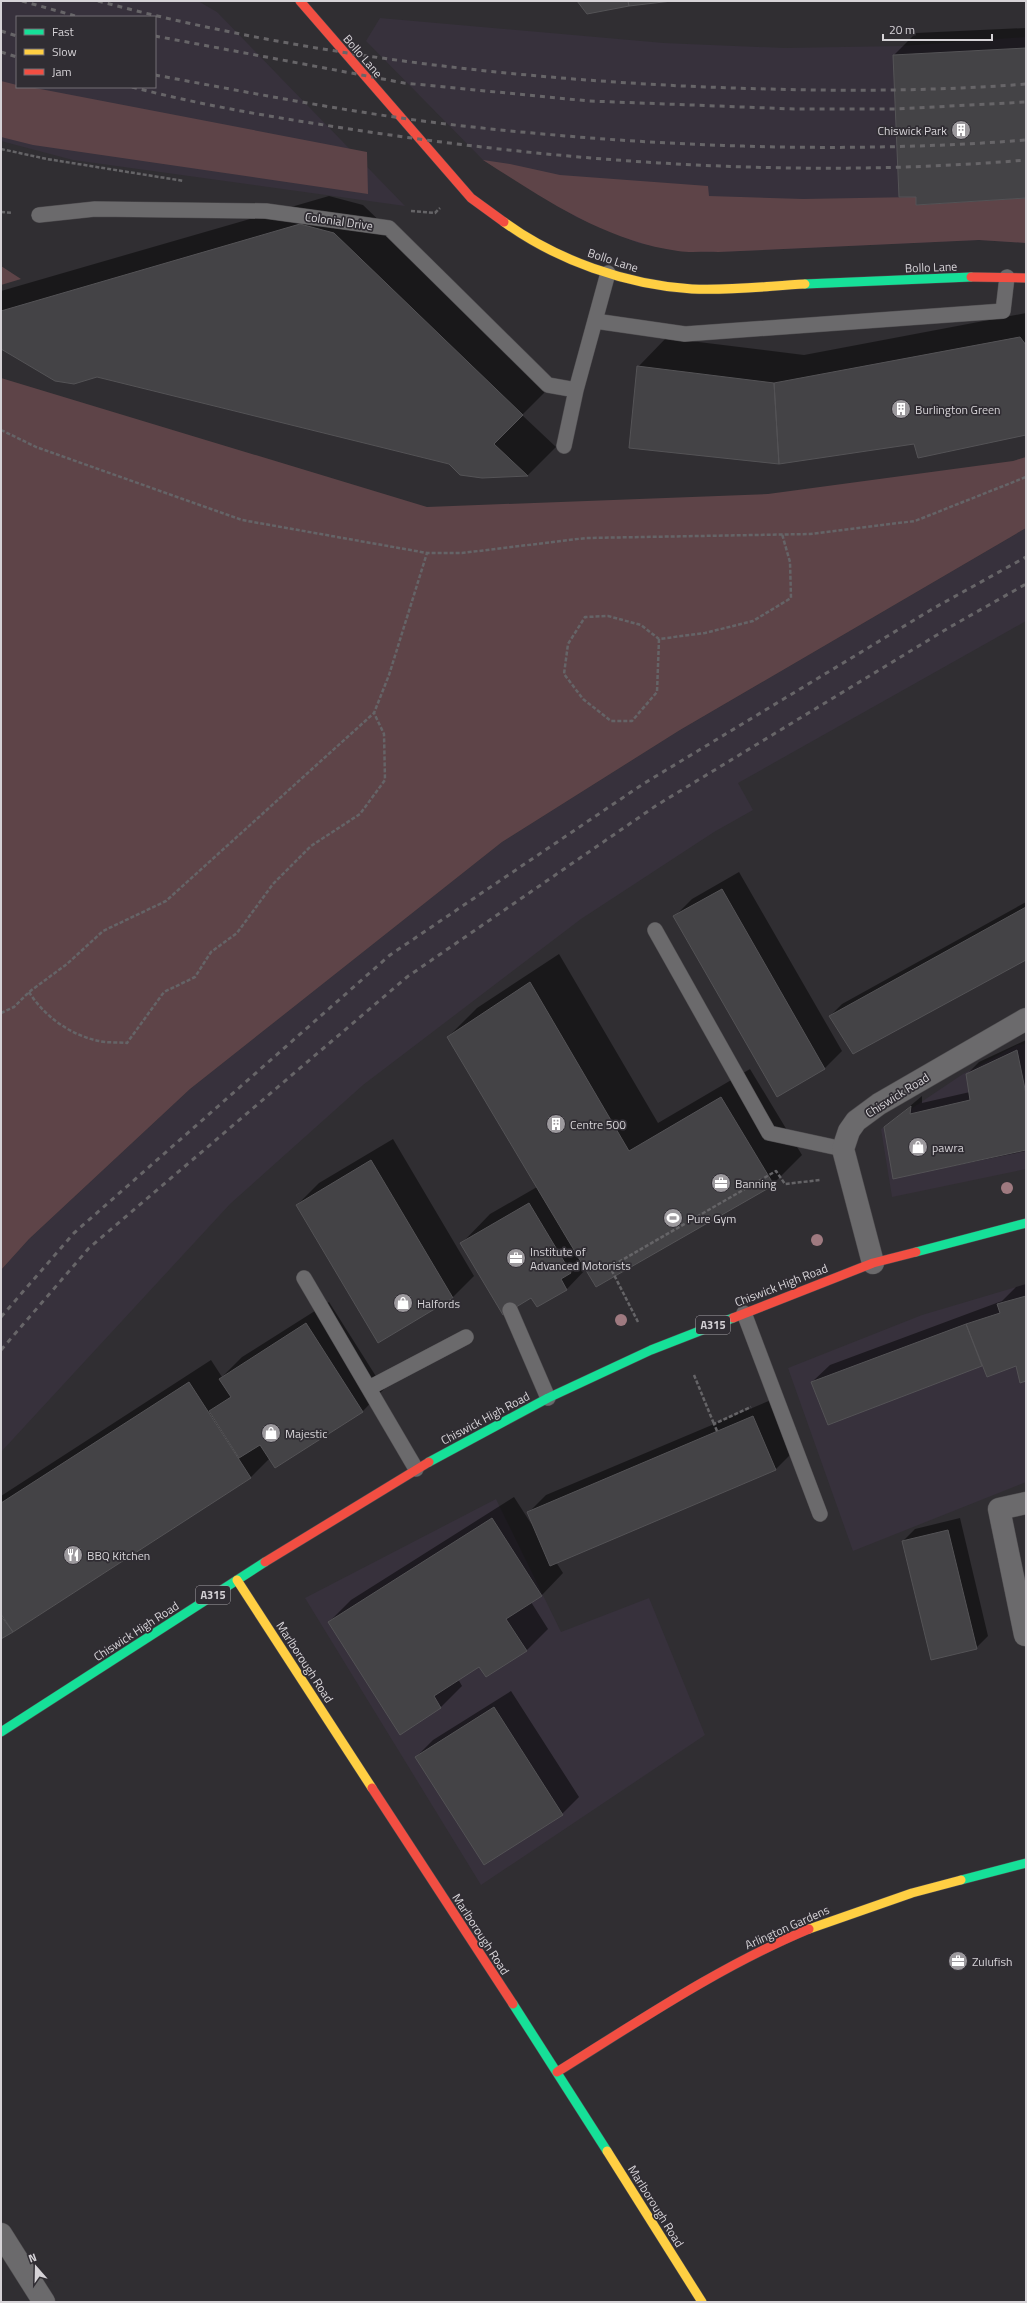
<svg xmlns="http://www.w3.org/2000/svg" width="1027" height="2303" font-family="'Titillium Web',sans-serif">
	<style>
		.built { fill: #37313c; fill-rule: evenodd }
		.green { fill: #5e4448 }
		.shadow { fill: #0007 }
		.building { fill: #444346; stroke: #545356 }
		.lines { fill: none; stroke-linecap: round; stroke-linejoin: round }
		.lane-casing { stroke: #4e4c4f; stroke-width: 16 }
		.street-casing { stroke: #4e4c4f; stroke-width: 23 }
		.fast-casing { stroke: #4e4c4f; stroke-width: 10 }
		.slow-casing { stroke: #4e4c4f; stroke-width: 10 }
		.jam-casing { stroke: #4e4c4f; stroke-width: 10 }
		.path { stroke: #656467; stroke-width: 2.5; stroke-dasharray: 4 2; stroke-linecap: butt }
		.lane { stroke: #6b6a6c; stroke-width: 15 }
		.street { stroke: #6b6a6c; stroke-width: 22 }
		.fast { stroke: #16e098; stroke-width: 9 }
		.slow { stroke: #ffcf43; stroke-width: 9 }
		.jam { stroke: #f24e42; stroke-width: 9 }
		.rail { stroke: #676568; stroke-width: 3; stroke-dasharray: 5 5; stroke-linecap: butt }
		.tree { fill: #9f7a80 }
		.labels { text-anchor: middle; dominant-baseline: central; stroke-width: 3.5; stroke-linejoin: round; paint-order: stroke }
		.shield { fill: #302d33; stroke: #a4a1a6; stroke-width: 1 }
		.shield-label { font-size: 11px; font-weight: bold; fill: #d6d3d7 }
		.street-label { font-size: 12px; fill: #d6d3d7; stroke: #302d33 }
		.poi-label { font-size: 12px; fill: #d6d3d7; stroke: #302d33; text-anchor: start }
	</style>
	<rect width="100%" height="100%" fill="#302e32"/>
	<path class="built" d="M1,1H198L217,12L405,206L73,160L1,141ZM17,17H155V87H17Z
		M380,18L664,43L785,48L901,46L1026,37V243L979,240L718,252L679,251L638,243L576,217L483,160L366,41Z
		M1026,528V621L738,783L753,810L714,832L581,919L363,1085L230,1204L1,1452V1270L29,1239L190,1089L502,842L680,730Z
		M1026,1044V1169L892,1197L881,1129L963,1074L1017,1045Z
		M1026,1284V1482L853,1551L788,1368L922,1315Z
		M496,1499L561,1632L649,1598L705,1735L481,1885L305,1598Z"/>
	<path class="green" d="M1,81L17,85V87H30L367,152L368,194L33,145L1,137Z
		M483,160L510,164L560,175L708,186L709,196L803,199L916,197L917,205L1026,198V243L979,240L718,252C705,251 691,253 678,251C605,241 544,199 483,160Z
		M1,266L21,279L1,285Z
		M1,378L427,507L768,494L1013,461L1026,457V528L680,730L502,842L190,1089L29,1239L1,1270Z"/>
	<path class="shadow" d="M1026,28V196L894,55L916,33Z
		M329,196L363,205L551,386L522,415L556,447L528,475L482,477L449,464L1,348V291Z
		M1026,313V434L914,443L638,367L666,338L804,355Z
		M739,872L842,1051L824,1069L675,916L692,899Z
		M1026,902V958L830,1016L842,1004Z
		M559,954L658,1123L750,1069L802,1155L773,1184L586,1269L567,1289L537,1306L531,1296L462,1243L490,1214L537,1187L448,1037L477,1008Z
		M1026,1040V1151L894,1178L885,1127L922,1096V1103L970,1092L967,1074L979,1062Z
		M393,1139L474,1276L452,1298L297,1205L319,1183Z
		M1026,1284V1380L1017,1365H983L828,1424L812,1382L830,1365L1002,1301L1016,1287Z
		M329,1302L384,1389L363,1411L276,1467L270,1458L251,1477L1,1638V1496L211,1360L222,1377L242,1357Z
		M771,1400L793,1452L776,1469L556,1562L563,1573L542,1595L531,1602L548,1629L526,1651L480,1665L458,1679L462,1686L441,1707L329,1622L351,1600L514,1497L532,1525L528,1513L546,1495Z
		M960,1518L988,1636L976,1648L903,1541L915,1529Z
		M511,1691L579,1797L562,1814L416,1757L433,1740Z"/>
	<path class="building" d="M577,1H628L629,6L587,14Z
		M628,1H672L629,6Z
		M1026,48V198L916,205V197H899L893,55Z
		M300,224L334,233L523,415L494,444L528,476L482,478L460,475L449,464L97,377L74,384L55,381L1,349V311Z
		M1020,337L1026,345V435L918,458L914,444L779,464L774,383Z
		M637,366L774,383L779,464L629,448Z
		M722,889L825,1069L777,1097L673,916Z
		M1026,907V960L853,1054L829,1016Z
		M530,982L629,1151L721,1097L774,1185L596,1287L447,1037Z
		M1017,1050L1026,1094V1150L893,1179L884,1127L911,1106L910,1114L970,1100L966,1074Z
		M371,1160L453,1298L378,1343L296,1205Z
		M529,1203L571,1273L561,1279L567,1290L537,1307L531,1298L503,1315L460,1243Z
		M1026,1296V1381L1020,1383L1016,1366L987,1377L966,1324L1000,1313L997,1304Z
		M306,1323L363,1412L275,1468L260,1445L239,1458L209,1411L231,1397L219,1379Z
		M966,1324L982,1366L828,1425L811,1382Z
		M189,1382L251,1478L13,1632L1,1614V1503Z
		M753,1416L776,1470L550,1566L527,1512Z
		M492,1518L542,1596L506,1619L527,1651L486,1677L479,1667L434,1696L441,1708L400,1735L328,1622Z
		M948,1530L977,1649L931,1660L902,1541Z
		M1,1616L13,1632L1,1639Z
		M494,1707L563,1815L484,1865L415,1757Z"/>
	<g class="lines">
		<defs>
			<path id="lane" d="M39,215L95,209L266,211L389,228L548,385L576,390
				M595,321L685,334L1003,311L1007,277
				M564,446L576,390L608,273
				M655,930L769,1133L843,1149
				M304,1278L416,1469
				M510,1310L548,1398
				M744,1313L820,1514
				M369,1388L466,1337"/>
			<path id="street" d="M873,1263L843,1149L849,1131L856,1121L879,1104L1026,1019
				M1025,1635L999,1509L1026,1503
				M1,2234L44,2302"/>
			<path id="fast" d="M805,284L971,277
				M916,1252L1026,1223
				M429,1462L548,1398L651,1350L733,1318
				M1,1732L265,1562
				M961,1880L1026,1863
				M513,2004L607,2151"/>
			<path id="slow" d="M504,222C556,260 627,285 692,289C729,291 768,286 805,284
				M237,1580L372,1788
				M809,1929L912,1893L961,1880
				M607,2151L702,2302"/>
			<path id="jam" d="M300,1L471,198L504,222
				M971,277L1026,278
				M733,1318L873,1263L916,1252
				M265,1562L429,1462
				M372,1788L513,2004
				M557,2072C639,2021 720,1966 809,1929"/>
		</defs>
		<use href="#lane" class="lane-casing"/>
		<use href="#street" class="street-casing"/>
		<use href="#fast" class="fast-casing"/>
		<use href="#slow" class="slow-casing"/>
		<use href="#jam" class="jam-casing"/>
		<path class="path" d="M1,149L47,159L184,181
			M411,211L435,213L440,208
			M1,212L13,213
			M1,430L36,447L242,520L427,553H462L586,538L810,534L915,521L1026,477
			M659,639L657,692L632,721H611L583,699L564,674L568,644L585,617L608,616L641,625L659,639L705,633L753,621L791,598L790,562L782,534
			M29,992C44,1016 70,1035 99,1041C107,1043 118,1042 127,1043L164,992L195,977L211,952L237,933L273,884L311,846L360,814L385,780L384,734L374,713
			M1,1013L14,1007L29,992L67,964L103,931L166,901L374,713L389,675L427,553
			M638,1322L610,1267L776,1171L785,1184L820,1180
			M694,1375L714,1424
			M717,1431L714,1424L751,1407"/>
		<use href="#lane" class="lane"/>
		<use href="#street" class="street"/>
		<use href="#fast" class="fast"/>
		<use href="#slow" class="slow"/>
		<use href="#jam" class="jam"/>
		<path class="rail" d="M22,1L79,17
			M98,1C289,52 485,76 683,86C798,91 911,93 1026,84
			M1,31L17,36
			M155,36L404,83L589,101L794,109H896L1026,102
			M1,52L17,57
			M155,75C252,93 348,112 446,124C636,146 835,155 1026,140
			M132,87C216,109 303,122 390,135C600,165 814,178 1026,160
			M1,1317L74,1233L390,955L643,784L934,608L1026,557
			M1,1350L89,1248L407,977L657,805L950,627L1026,584"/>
	</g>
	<g class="tree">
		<circle cx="1007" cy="1188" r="6"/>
		<circle cx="817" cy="1240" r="6"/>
		<circle cx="621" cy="1320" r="6"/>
	</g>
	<defs>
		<symbol id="building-disc" viewBox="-11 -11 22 22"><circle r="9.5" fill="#9c999d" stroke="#302d33"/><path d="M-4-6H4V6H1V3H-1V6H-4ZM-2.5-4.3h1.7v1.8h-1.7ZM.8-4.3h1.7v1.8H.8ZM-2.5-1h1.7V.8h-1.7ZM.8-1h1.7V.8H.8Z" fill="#fff"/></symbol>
		<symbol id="shop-disc" viewBox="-11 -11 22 22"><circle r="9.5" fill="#9c999d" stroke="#302d33"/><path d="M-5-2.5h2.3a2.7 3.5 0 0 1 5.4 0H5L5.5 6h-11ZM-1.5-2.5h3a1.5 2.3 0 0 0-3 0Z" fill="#fff"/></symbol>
		<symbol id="office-disc" viewBox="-11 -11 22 22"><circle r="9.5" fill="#9c999d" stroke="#302d33"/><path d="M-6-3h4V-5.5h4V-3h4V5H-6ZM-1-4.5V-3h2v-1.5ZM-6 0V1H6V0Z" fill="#fff"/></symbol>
		<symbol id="stadium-disc" viewBox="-11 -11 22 22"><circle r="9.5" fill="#9c999d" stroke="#302d33"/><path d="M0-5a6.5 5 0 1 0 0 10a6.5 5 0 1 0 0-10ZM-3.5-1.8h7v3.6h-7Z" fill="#fff"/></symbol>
		<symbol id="restaurant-disc" viewBox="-11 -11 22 22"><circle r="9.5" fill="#9c999d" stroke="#302d33"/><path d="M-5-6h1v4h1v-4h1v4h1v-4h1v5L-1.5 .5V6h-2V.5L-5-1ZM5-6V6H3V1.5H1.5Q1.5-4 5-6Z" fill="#fff"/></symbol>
	</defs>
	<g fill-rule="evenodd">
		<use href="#building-disc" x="950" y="119" width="22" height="22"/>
		<use href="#building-disc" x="890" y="398" width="22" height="22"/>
		<use href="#building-disc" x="545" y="1113" width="22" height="22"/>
		<use href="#shop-disc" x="907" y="1136" width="22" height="22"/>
		<use href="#office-disc" x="710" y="1172" width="22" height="22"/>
		<use href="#stadium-disc" x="662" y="1207" width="22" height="22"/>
		<use href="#office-disc" x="505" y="1247" width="22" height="22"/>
		<use href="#shop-disc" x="392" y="1292" width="22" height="22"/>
		<use href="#shop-disc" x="260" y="1422" width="22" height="22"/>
		<use href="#restaurant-disc" x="62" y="1544" width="22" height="22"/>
		<use href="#office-disc" x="947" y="1950" width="22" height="22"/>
	</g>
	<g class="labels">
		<g class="shield">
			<rect x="696" y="1316" width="34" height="18" rx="3"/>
			<rect x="196" y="1586" width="34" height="18" rx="3"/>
		</g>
		<g class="shield-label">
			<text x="713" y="1325">A315</text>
			<text x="213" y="1595">A315</text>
		</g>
		<g class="street-label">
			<text transform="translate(363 56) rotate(49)">Bollo Lane</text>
			<text transform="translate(339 221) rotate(8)">Colonial Drive</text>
			<text transform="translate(613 260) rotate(18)">Bollo Lane</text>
			<text transform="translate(931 267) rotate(-2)">Bollo Lane</text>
			<text transform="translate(897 1095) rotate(-32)">Chiswick Road</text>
			<text transform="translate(781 1285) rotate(-21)">Chiswick High Road</text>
			<text transform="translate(485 1418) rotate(-28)">Chiswick High Road</text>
			<text transform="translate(136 1631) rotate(-33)">Chiswick High Road</text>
			<text transform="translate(305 1662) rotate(57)">Marlborough Road</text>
			<text transform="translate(787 1927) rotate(-24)">Arlington Gardens</text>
			<text transform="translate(481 1934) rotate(57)">Marlborough Road</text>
			<text transform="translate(656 2206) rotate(58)">Marlborough Road</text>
		</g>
		<g class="poi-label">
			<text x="947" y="130" text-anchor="end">Chiswick Park</text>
			<text x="915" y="409">Burlington Green</text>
			<text x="570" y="1124">Centre 500</text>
			<text x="932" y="1147">pawra</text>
			<text x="735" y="1183">Banning</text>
			<text x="687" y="1218">Pure Gym</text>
			<text x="530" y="1251">Institute of<tspan x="530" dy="14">Advanced Motorists</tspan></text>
			<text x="417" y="1303">Halfords</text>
			<text x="285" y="1433">Majestic</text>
			<text x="87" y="1555">BBQ Kitchen</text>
			<text x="972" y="1961">Zulufish</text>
		</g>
	</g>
	<rect width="1027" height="2303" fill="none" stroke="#d6d3d7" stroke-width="4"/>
	<rect x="16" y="16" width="140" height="72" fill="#302d33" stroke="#726f75"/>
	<rect x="24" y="29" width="20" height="6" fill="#16e098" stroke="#726f75"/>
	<text x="52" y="36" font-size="12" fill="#d6d3d7">Fast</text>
	<rect x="24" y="49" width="20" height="6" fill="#ffcf43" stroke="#726f75"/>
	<text x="52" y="56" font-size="12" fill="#d6d3d7">Slow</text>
	<rect x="24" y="69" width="20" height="6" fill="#f24e42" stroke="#726f75"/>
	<text x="52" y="76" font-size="12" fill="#d6d3d7">Jam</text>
	<g transform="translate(36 2267) rotate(340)" stroke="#302d33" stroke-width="3" paint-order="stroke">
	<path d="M0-3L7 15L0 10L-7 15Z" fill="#d6d3d7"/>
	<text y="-6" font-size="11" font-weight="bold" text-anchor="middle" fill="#d6d3d7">N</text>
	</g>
	<path d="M883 34v6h109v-6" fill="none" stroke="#d6d3d7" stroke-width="2"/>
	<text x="889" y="34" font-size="12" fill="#d6d3d7" stroke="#302d33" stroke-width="3" paint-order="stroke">20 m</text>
</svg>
